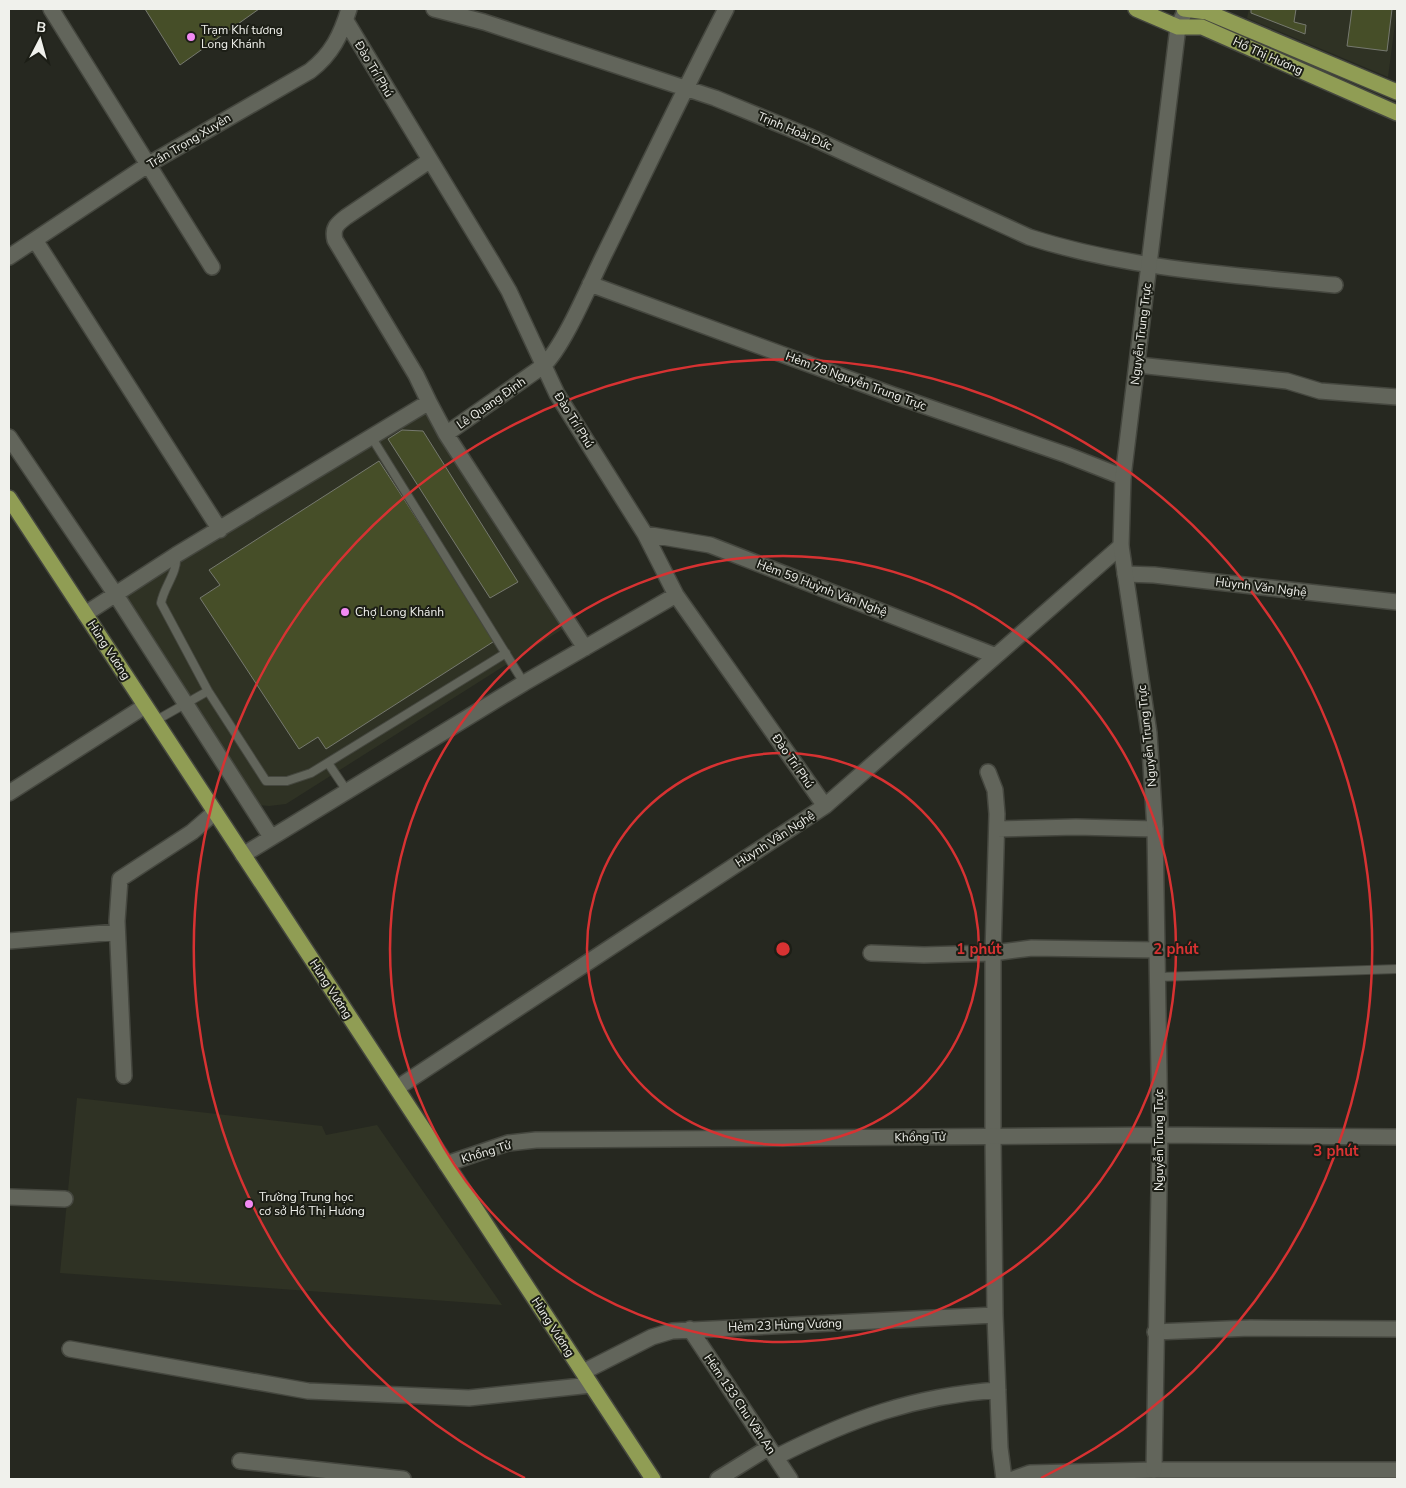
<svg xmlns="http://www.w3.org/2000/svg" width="1406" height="1488" font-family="'Nunito Sans',sans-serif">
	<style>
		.built { fill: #2f3224 }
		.building { fill: #464e28; stroke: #76796f }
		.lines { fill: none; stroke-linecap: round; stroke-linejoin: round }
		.lane-casing { stroke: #45473f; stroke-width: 10 }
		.street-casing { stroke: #45473f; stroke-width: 18 }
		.secondary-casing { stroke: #45473f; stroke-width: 18 }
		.primary-casing { stroke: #45473f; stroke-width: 18 }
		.lane { stroke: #62655b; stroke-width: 8 }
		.street { stroke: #62655b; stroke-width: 15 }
		.secondary { stroke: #62655b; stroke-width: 15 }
		.primary { stroke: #909d54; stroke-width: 15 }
		.ring { fill: none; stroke: #d73232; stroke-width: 2.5 }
		.poi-dot { fill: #f28af3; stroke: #1c1e16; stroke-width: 2 }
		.labels { text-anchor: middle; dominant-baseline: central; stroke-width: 4; stroke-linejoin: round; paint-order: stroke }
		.poi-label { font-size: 12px; fill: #f0f1ec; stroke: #1c1e16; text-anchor: start }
		.street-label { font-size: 12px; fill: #f0f1ec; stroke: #1c1e16 }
		.centre { fill: #d73232; stroke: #1c1e16; stroke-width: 2.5 }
		.ring-label { font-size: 15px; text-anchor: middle; font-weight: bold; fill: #d73232; stroke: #1c1e16; stroke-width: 4; stroke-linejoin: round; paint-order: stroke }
	</style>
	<rect width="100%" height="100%" fill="#262820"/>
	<path class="built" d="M1249,9H1397L1388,77L1247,18Z
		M427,411L569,625L286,804L269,806L259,805L122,599L128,582Z
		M77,1098L322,1126L326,1135L377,1125L502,1305L60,1273Z"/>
	<path class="building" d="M145,9H259L180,65Z
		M1251,9H1296L1294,22L1306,25L1305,34L1251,13Z
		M1352,9H1392L1387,51L1347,46Z
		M402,430L423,431L518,582L490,598L388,439Z
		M379,461L496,640L326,749L318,737L299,749L200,598L220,585L209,570Z"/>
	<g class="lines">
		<defs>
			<path id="lane" d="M372,438L524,683
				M176,555C178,573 164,586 161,603L208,691L266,781H287L311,773L506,653
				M155,721L208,691
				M328,763L347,791
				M1158,977L1397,969"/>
			<path id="street" d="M51,9L212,267
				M434,9L484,22L715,98L808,136L1029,237C1128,269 1232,275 1335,285
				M346,21L492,262L509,291L557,394L645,534L676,595L825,806
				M35,240L220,530
				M9,257L149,164L310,71C332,54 341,35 349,9
				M590,284L893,395L1067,455L1123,477
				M1138,365L1287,381L1320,391L1397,397
				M429,402L416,375L335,240C332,228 337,224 346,217L429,161
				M446,434L585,648
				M9,437L116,595L271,837
				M645,534L710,545L996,656
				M1125,574L1154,575L1397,602
				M85,614L176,555L429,402L446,434L543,366C565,345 590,283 605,253C645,172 684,90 726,9
				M988,772L995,790L997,814L993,953V1136L995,1315L1000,1448L1004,1479
				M9,793L145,706
				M997,829L1076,827L1155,829
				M243,855L524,683L676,595
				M9,941L117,932
				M871,953L924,955L993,953L1032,948L1157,950
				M124,1076L117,921L120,879L192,832L215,812
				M397,1088L825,806L1121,546
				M9,1197L65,1199
				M690,1329L790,1479
				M1155,1332L1250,1328L1397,1329
				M70,1349L308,1391L469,1398L591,1385
				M583,1372L652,1337L672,1331L995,1315
				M776,1457C851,1419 913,1396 998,1390
				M240,1461L403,1479
				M718,1479L768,1448
				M1013,1479L1030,1473L1154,1470H1397"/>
			<path id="secondary" d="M446,1164L508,1143L536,1140L1160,1135L1397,1137
				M1154,1470L1160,1135L1155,829L1149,733L1121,546L1123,477L1178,27L1186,9"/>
			<path id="primary" d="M1136,9L1178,27H1202L1397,113
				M1184,9L1207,12L1397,92
				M9,498L653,1479"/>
		</defs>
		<use href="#lane" class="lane-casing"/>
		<use href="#street" class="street-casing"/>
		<use href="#secondary" class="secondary-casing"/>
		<use href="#primary" class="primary-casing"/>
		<use href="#lane" class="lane"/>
		<use href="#street" class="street"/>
		<use href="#secondary" class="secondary"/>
		<use href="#primary" class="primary"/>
	</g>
	<g class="ring">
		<circle cx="783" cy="949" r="196"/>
		<circle cx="783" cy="949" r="393"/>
		<path d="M525 1478A589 589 0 1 1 1041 1478"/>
	</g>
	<g class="poi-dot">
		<circle cx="191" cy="37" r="5"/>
		<circle cx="345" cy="612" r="5"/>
		<circle cx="249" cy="1204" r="5"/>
	</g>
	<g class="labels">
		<g class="poi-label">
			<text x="201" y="30">Trạm Khí tương<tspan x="201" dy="14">Long Khánh</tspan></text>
			<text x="355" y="612">Chợ Long Khánh</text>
			<text x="259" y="1197">Trường Trung học<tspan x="259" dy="14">cơ sở Hồ Thị Hương</tspan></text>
		</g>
		<g class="street-label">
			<text transform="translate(1268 56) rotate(24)">Hồ Thị Hương</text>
			<text transform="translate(374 69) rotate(59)">Đào Trí Phú</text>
			<text transform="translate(795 131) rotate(23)">Trịnh Hoài Đức</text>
			<text transform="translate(189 141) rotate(-31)">Trần Trọng Xuyên</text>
			<text transform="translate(1141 334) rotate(-83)">Nguyễn Trung Trực</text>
			<text transform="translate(856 381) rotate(20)">Hẻm 78 Nguyễn Trung Trực</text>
			<text transform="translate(491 403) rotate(-35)">Lê Quang Định</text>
			<text transform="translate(574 420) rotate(58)">Đào Trí Phú</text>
			<text transform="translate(1261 587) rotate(7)">Hùynh Văn Nghệ</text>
			<text transform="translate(822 588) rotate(21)">Hẻm 59 Huỳnh Văn Nghệ</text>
			<text transform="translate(109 650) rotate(57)">Hùng Vương</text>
			<text transform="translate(1147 736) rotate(-96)">Nguyễn Trung Trực</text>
			<text transform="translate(793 761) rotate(55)">Đào Trí Phú</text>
			<text transform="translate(775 839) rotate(-33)">Hùynh Văn Nghệ</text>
			<text transform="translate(331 989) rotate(57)">Hùng Vương</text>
			<text transform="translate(920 1137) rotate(-1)">Khổng Tử</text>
			<text transform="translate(1159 1140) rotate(-90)">Nguyễn Trung Trực</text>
			<text transform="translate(486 1152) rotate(-17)">Khổng Tử</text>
			<text transform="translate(785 1325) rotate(-2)">Hẻm 23 Hùng Vương</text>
			<text transform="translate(553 1327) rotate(57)">Hùng Vương</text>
			<text transform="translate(740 1404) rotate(56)">Hẻm 133 Chu Văn An</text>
		</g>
	</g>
	<circle cx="783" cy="949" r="8" class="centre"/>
	<g class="ring-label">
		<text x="979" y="954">1 phút</text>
		<text x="1176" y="954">2 phút</text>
		<text x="1336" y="1156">3 phút</text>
	</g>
	<rect width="1406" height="1488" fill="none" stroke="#f0f1ec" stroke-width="20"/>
	<g transform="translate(40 40) rotate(6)" stroke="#1c1e16" stroke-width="4" paint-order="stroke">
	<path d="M0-4L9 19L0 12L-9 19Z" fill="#f0f1ec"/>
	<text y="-8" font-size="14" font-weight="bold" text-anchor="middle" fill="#f0f1ec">B</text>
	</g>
</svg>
